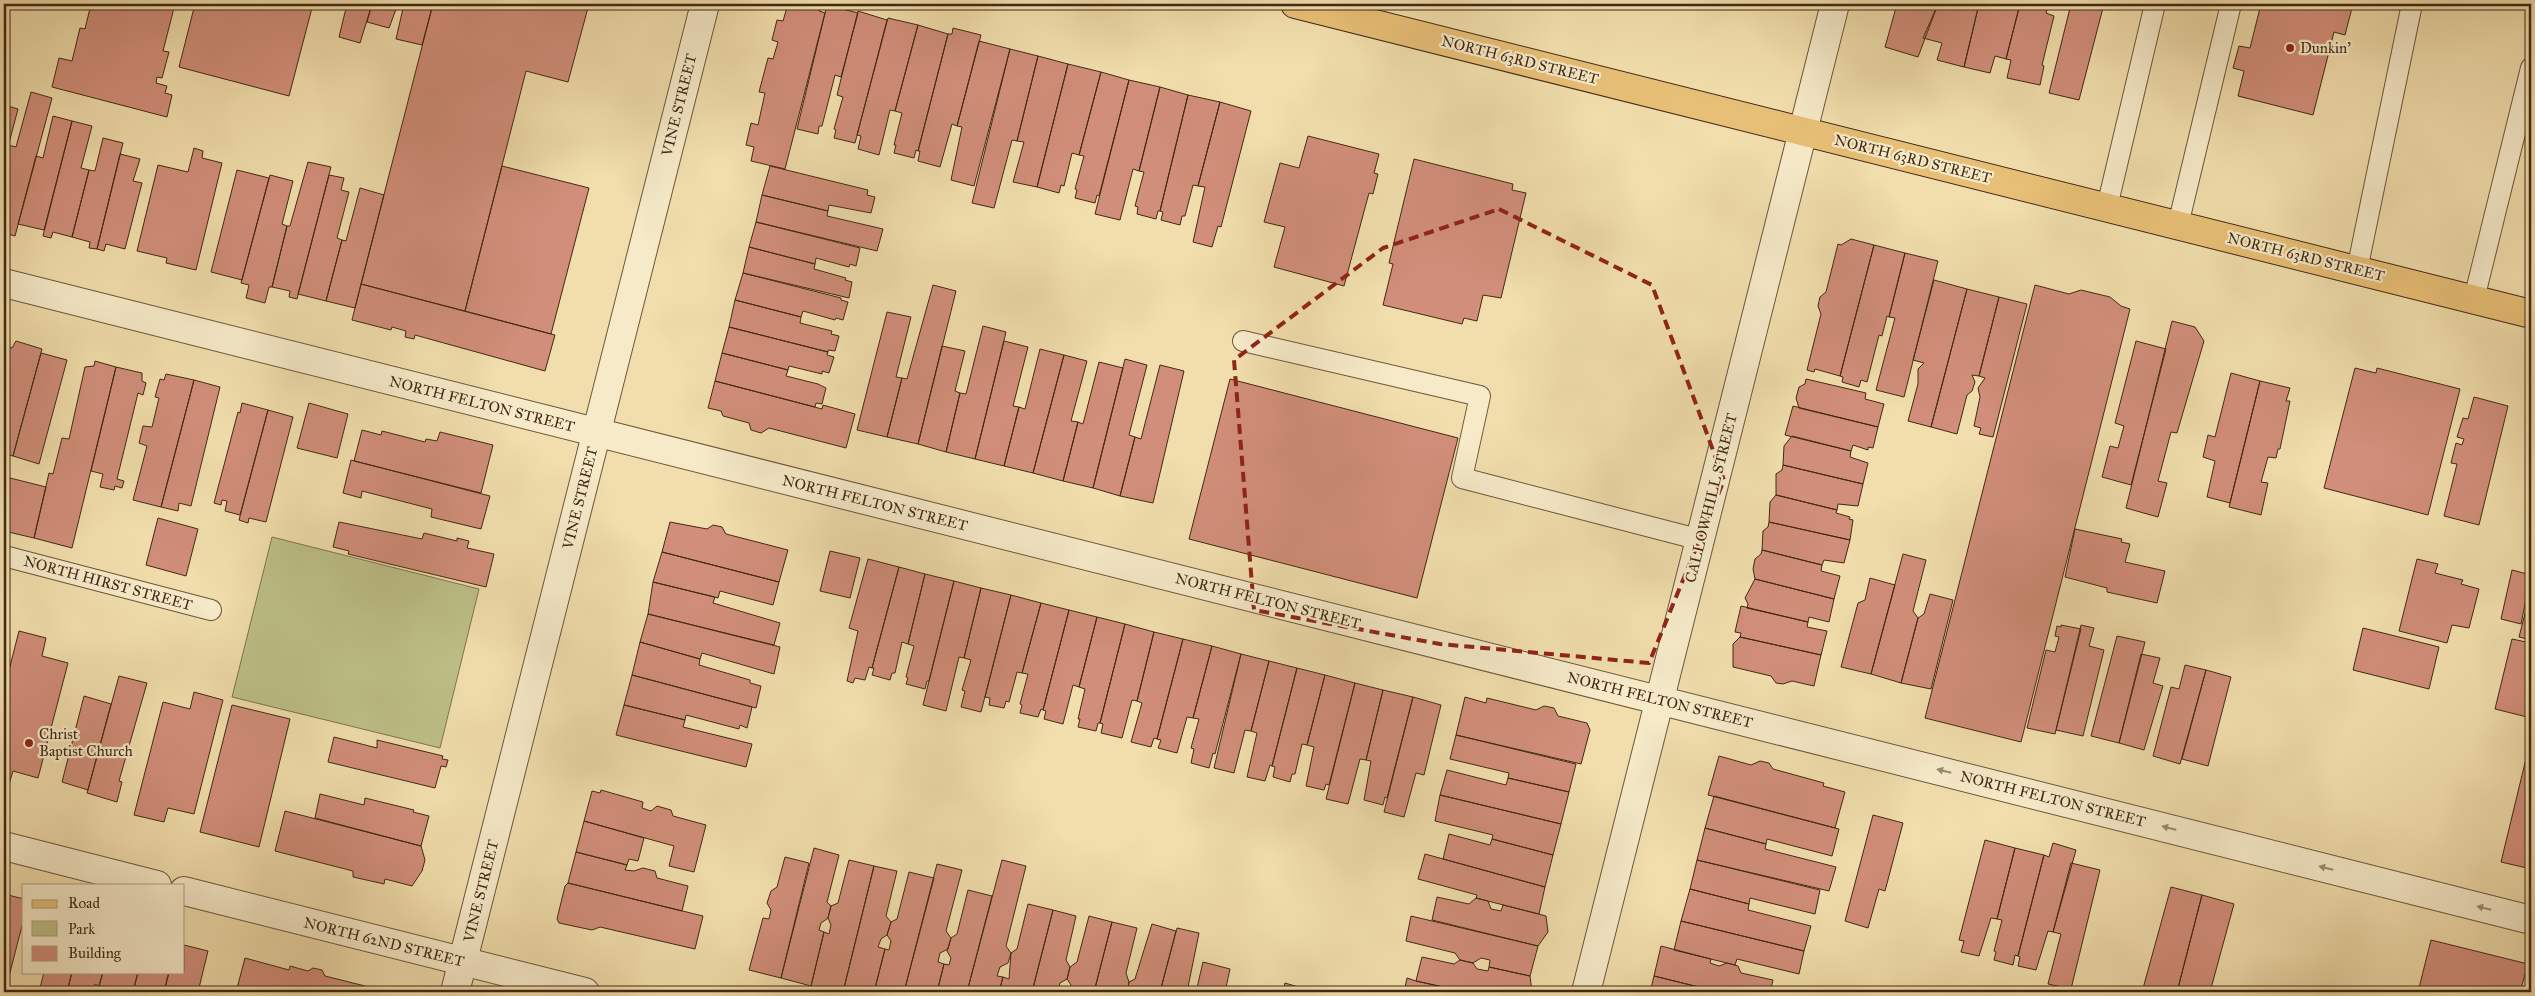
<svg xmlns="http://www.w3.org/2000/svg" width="2535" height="996" font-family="'IM FELL Great Primer',serif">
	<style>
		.green { fill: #bdc087; stroke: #7f744e }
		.building { fill: #d18e7a; stroke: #412914 }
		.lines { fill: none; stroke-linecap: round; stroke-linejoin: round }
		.service-casing { stroke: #6d563a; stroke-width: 22 }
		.minor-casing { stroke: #6d563a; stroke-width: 30 }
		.tertiary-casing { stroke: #6d563a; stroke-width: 30 }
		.primary-casing { stroke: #412914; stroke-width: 30 }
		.service { stroke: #f6eac9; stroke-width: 20 }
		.minor { stroke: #f6eac9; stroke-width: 28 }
		.tertiary { stroke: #f6eac9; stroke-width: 28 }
		.primary { stroke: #e8bf76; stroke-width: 28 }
		.oneway { fill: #9c8a6e }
		.marked { fill: none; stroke: #8f2418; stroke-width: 4; stroke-dasharray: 10 6; stroke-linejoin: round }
		.poi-dot { fill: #8f2418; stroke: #f6eac9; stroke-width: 2 }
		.labels { text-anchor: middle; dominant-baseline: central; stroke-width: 4.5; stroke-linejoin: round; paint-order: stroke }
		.poi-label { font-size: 15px; fill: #412914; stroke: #f6eac9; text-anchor: start }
		.street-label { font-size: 15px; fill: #412914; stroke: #f6eac9 }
	</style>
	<rect width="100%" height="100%" fill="#f1deac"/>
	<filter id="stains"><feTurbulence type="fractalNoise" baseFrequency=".004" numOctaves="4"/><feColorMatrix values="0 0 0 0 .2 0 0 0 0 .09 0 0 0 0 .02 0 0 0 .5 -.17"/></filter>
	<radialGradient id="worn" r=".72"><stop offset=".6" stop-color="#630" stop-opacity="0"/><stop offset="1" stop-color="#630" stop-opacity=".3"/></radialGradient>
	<path class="green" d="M272,537L479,589L440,748L232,697Z"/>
	<path class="building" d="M91,4H175L163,51L169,52L162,78L157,77L156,83L167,86L165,93L172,95L167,117L52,87L59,58L72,61L80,28L85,29Z
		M195,4H313L289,96L179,67Z
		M347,4H372L360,43L339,37Z
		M372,4H398L389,28L367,22Z
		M404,4H433L422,45L396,39Z
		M433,4H589L568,82L526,71L465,311L361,284Z
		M788,4H808L820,7L819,11L825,13L785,169L751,161L754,147L746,145L751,123L758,125L765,93L759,92L768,58L773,59L778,42L772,40L777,20L783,21Z
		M1897,4H1938L1918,57L1885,47Z
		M1938,4H1979L1964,67L1937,60L1942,43L1923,38Z
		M1979,4H2020L2006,59L1995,56L1990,73L1964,67Z
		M2020,4H2049L2046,13L2054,16L2042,65L2044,66L2040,85L2007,78L2011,60L2006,59Z
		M2071,4H2104L2079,100L2049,93Z
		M2261,4H2353L2345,35L2334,32L2313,115L2238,96L2244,71L2233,68L2239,46L2250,48Z
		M827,5L858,13L841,77L835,75L822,126H819L818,134L797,129Z
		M858,11L887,20L855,143L834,138L836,130L834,129L843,97L837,95Z
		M888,18L918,25L895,111L890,110L879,155L858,149L861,136L857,135Z
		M918,25L948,34L918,151L916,150L914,158L894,153L896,145H894L902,113L895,111Z
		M953,28L981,35L957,126L952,124L940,167L918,161L920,151H918L948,34H952Z
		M979,41L1010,49L974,186L951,180L962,127L957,126Z
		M1010,49L1038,56L1017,141L1012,140L994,208L972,203Z
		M1038,56L1068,64L1037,187L1013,182L1024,142L1017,141Z
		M1068,64L1101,72L1079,155L1072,153L1064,186L1061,185L1059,193L1037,187Z
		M1101,72L1129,80L1099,196L1097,195L1095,203L1075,198L1077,190L1075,189L1084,156L1079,155Z
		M1129,80L1160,87L1139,171L1133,169L1120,220L1095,214Z
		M1160,87L1188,95L1160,211H1158L1156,219L1137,214L1138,207L1135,206L1144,172L1139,171Z
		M31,92L52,98L15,236L4,233V162L8,145L16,147Z
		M1188,95L1220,102L1198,186L1193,185L1185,216H1182L1180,225L1161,220L1163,212L1160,211Z
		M1220,102L1251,111L1221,227L1218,226L1212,247L1193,242L1205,187L1198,186Z
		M4,105L18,109L4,162Z
		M53,116L72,121L44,230L18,224L36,156L43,158Z
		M72,121L92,126L81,168L89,170L72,237L53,232L51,238L43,236Z
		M1308,136L1379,154L1374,173L1378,174L1373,194L1369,193L1344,286L1274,267L1285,227L1264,222L1280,163L1299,168Z
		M103,138L123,143L97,249L89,248L90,242L72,237L89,170L95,171Z
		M194,148L203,151L202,158L222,163L196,270L166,263L167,258L137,251L158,165L188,172Z
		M120,154L140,159L133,181L142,183L125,249L106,244L104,251L97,249Z
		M1414,159L1513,184L1512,190L1526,193L1501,298L1483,295L1477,321L1464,318L1462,324L1383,305L1393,264L1389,263Z
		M308,162L331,167L297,299L289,297L290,291L272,287L287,226H290Z
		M502,166L589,188L551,334L465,311Z
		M770,166L868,190L867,195L875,197L871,213L829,205L828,211L762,195Z
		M237,170L269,178L242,280L211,272Z
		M270,175L293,181L282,224L287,226L272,287H269L265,303L246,298L249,285L241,283Z
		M329,175L344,178L341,190L349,192L337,238L342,240L326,301L298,294Z
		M360,188L384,195L355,308L326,301L342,240L346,241Z
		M762,195L828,211L827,216L883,229L877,251L756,222Z
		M756,222L860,248L856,266L850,264L849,267L816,258L815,264L749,247Z
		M1851,239L1874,245L1840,376L1815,369L1814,372L1807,370L1821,314L1818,306L1820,297L1826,292L1838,244L1841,245Z
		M1874,245L1905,253L1889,317L1887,316L1882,336L1879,335L1867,382L1861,380L1859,387L1842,382L1843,377L1840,376Z
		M749,247L815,264L814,269L846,278L845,280L852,282L849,298L743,273Z
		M1905,253L1938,261L1904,397L1876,390L1895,318L1889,317Z
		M743,273L841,298V300L848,302L843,320L836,318L835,320L803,311L801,317L735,300Z
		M1934,280L1967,289L1931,427L1908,421L1918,384V369L1924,363L1913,360Z
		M361,284L555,335L545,371L415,335L414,339L405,337L406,331L392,327L391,330L352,320Z
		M933,285L956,291L918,444L887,437L902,378L907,379Z
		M2035,285L2069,294L2081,290L2110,297L2121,306L2130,309L2021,742L1925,718Z
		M1967,289L1999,297L1979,376L1972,375L1975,382L1972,391L1967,395L1957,434L1931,427Z
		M1999,297L2027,304L1993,437L1979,434L1981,428L1974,426L1980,397L1978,388L1985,378L1979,376Z
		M735,300L801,317L800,323L832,331L831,334L839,336L835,351L828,350V352L729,327Z
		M887,312L911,317L896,377L902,378L887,437L857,430Z
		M2172,321L2195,327L2204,341L2177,433L2171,432L2158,481L2167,483L2158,517L2126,508Z
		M983,326L1006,332L975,459L946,452L960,393L966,394Z
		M729,327L828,352L827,355L834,357L829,373L822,371V374L789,366L788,370L722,353Z
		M16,341L42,349L13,456L4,454V381L9,359L4,358L8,346L12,348Z
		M1004,341L1028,347L1013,406L1019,407L1004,466L975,459Z
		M2136,341L2166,349L2131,485L2102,477L2110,446L2118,448L2124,426L2115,423Z
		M942,346L965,351L955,391L960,393L946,452L918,444Z
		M1040,349L1064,355L1033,473L1004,466L1019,407L1025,409Z
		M41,353L67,360L39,464L13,456Z
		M722,353L788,370L786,376L818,384L826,388L822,404L816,403L815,407L715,381Z
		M1064,355L1087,361L1071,421L1078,422L1063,481L1033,473Z
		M1125,359L1147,365L1129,435L1135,437L1120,496L1093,488Z
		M95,361L116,367L72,548L34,538L49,473L53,474L62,438L69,439L85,367L94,366Z
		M1099,362L1123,368L1093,488L1063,481L1078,422L1083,424Z
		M1160,365L1184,371L1153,503L1120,496L1135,437L1141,439Z
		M116,367L142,373V381L146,383L143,395L138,393L117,479L124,481L122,488L115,486L114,490L100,487L103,474L91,471Z
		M2355,368L2376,373L2377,368L2460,389L2428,515L2324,488Z
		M2231,373L2260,381L2230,503L2207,497L2215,461L2203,457L2208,435L2215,437Z
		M166,374L194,380L161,507L133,500L147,446L139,443L143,426L152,427L159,398L155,397L160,379L164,380Z
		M1230,379L1458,438L1417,598L1189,539Z
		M1806,379L1866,393L1865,399L1884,404L1878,427L1799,408L1796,398L1799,387L1805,384Z
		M194,380L220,387L191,506L179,503L178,511L161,507Z
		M715,381L822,409L823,405L855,414L846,448L769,428L761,433L751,430L749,423L723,416L721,411L708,408Z
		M2260,381L2290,388L2286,401H2290L2280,449H2278L2276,458L2268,457L2261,482L2268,483L2261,515L2229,507Z
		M2474,397L2508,406L2479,525L2444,516L2457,464L2451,463L2456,443L2462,445L2464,439L2457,437L2463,418L2468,419Z
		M242,403L268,410L240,515L225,511L227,501L222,500L221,505L214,503L238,412L240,413Z
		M309,403L348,414L337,458L297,448Z
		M1793,406L1878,427L1873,448L1868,447V450L1853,445L1851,451L1785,435Z
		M268,410L293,417L266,522L249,518L248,523L239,520Z
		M362,430L381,435L382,431L425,442L426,439L437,441L440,432L493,445L481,493L354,461Z
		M1792,436L1851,451L1850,457L1868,463L1863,484L1783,465L1784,446Z
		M351,460L490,496L481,529L431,517L432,509L362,491L361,498L343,493Z
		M1783,465L1863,484L1858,506L1838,504L1837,510L1776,495V474L1782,470Z
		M10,478L46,487L34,538L4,531V499Z
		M1776,495L1837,510L1836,513L1850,517L1849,519L1853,520L1850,540L1769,522L1770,502Z
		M158,518L198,529L186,576L146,565Z
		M339,522L422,539L424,533L457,541V538L469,541L467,548L494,554L486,587L348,554L349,551L333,547Z
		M670,522L707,529L713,525L722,527L726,534L788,550L779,582L662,552Z
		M1769,522L1850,540L1844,563L1824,560L1822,565L1762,550L1763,531L1768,527Z
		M2075,529L2122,539L2121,542L2130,544L2125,562L2165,571L2157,603L2107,592V588L2065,577Z
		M1762,550L1822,565L1821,571L1840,576L1834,599L1755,579L1753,569L1755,559L1761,554Z
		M830,551L860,558L850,598L820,591Z
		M662,552L779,582L773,605L720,591L718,598L653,582Z
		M1903,554L1926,560L1913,611L1918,618L1901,683L1871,674Z
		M868,559L899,567L872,668L869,667L865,680L855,678L853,683L847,681L858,631L849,628Z
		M2417,559L2438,564L2435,573L2463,580L2461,584L2479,589L2469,628L2452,625L2447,643L2399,631Z
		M899,567L925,574L908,644L902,642L895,673H892L890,680L872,675L874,668H872Z
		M2512,570L2531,575L2521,624L2501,619Z
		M925,574L954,581L929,681H927L925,689L906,684L908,678L906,677L914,646L908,644Z
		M1870,578L1895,585L1871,674L1841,667L1858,603L1865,600Z
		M1755,579L1834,599L1829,622L1809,617L1808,622L1747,608L1748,604L1745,598Z
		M954,581L981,588L964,658L959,657L946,711L923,705Z
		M653,582L715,597L713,603L780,623L774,645L648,614Z
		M981,588L1011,595L981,712L961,707L965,691L962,690L971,660L964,658Z
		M2531,590V640L2519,637Z
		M1930,594L1953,600L1931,689L1901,683L1918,618L1924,614Z
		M1011,595L1041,603L1022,673L1017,672L1009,702L1006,701L1004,708L989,705L990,698L985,697Z
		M1041,603L1069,610L1043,710L1041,709L1038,717L1020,713L1022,705L1020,704L1028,674L1022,673Z
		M1741,606L1808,622L1807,627L1827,631L1821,655L1740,637L1741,633L1735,632Z
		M1069,610L1097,617L1079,687L1073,685L1063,724L1044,719L1046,711L1043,710Z
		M648,614L780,647L774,674L702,653L700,659L640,642Z
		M1097,617L1125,624L1100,723H1098L1096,731L1078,727L1080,719H1078L1085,689L1079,687Z
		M1125,624L1154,632L1137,701L1132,700L1122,738L1101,733L1103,724L1100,723Z
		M2061,625L2081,629L2055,734L2027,728L2046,650L2055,652L2059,637L2055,636L2057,626L2061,627Z
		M2081,625L2094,628L2089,646L2104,650L2083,736L2056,730Z
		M2363,628L2439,647L2429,689L2353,670Z
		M19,631L46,638L42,656L68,663L38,778L13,771L9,784L4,782V690Z
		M1154,632L1183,639L1157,739L1154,738L1151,747L1131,742L1142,703L1137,701Z
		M2117,636L2145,642L2119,743L2091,736Z
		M1740,637L1821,655L1814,686L1792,681L1783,684L1776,683L1771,676L1733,667V644Z
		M1183,639L1212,646L1193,718L1187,717L1177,753L1158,748L1161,740L1157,739Z
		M2512,639L2531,643V718L2495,709Z
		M640,642L700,659L699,665L750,680V683L761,686L756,708L632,675Z
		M1212,646L1241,654L1215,754L1213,753L1209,768L1191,763L1194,749L1191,748L1199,719L1193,718Z
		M1241,654L1269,661L1251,731L1245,730L1234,773L1214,768Z
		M2141,654L2160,658L2153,683L2163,686L2144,750L2119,743Z
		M1269,661L1297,668L1272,766L1270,765L1265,781L1247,777L1257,733L1251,731Z
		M2185,665L2206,670L2180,764L2153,756L2171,687L2179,689Z
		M1297,668L1325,675L1307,745L1302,744L1295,774H1292L1290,782L1273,777L1275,767L1272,766Z
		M2206,670L2231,677L2208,766L2182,759Z
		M632,675L752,707L747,728L740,725L739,729L686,715L685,720L624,705Z
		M1325,675L1355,683L1329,785L1326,784L1324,790L1306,786L1314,747L1307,745Z
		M119,676L147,683L119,781L122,782L117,802L87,793Z
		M1355,683L1383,690L1366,760L1360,759L1348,804L1326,799Z
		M1383,690L1413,697L1387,798L1385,797L1383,805L1364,800L1371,761L1366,760Z
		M194,692L223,700L194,814L168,808L164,822L134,815L163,702L190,709Z
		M84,696L111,704L88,790L62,782Z
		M1413,697L1441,705L1424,775L1416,773L1404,817L1384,812Z
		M1465,697L1486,703L1487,698L1536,710L1544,706L1554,708L1558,716L1587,723L1590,730L1581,764L1456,735Z
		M232,705L290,719L259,847L200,832Z
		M624,705L685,720L683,727L752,744L746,767L616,735Z
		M1456,735L1576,764L1569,792L1508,778L1509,773L1450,759Z
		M334,737L377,748V740L443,756L442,759L448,760L446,767L441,766L435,788L328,762Z
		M2531,738V869L2501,862Z
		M1719,756L1751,765L1760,761L1769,763L1773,769L1824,783L1823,786L1845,792L1835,828L1708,795Z
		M1447,770L1506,785L1508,778L1569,792L1561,824L1440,795Z
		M601,790L643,802L642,808L651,811L657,806L671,810L673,816L706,825L694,872L669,866L674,846L584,821L592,791L600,793Z
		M320,794L364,805L365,798L414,810L413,812L429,816L421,846L315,818Z
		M1440,795L1561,824L1553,855L1492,839L1493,835L1435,821Z
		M1714,796L1839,829L1832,856L1767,839L1766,844L1705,828Z
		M285,811L421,846L425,860L422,871L412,886L385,879L384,884L353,877V871L275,851Z
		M1873,815L1903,823L1885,891L1879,889L1868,928L1845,921Z
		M584,821L644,838L638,861L629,859L627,865L576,852Z
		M1705,828L1766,844L1765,849L1836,867L1829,891L1697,860Z
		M1449,834L1490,845L1492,839L1553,855L1545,887L1443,859Z
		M1985,840L2015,848L1997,919L1991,918L1979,956L1961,952L1964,941L1959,940Z
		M2053,843L2076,850L2053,932L2048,931L2036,970L2018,966L2020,957L2018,956L2044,855L2049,857Z
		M814,848L839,855L827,902L831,906L828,918L821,923L819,930L824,932L811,986L781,978Z
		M2015,848L2044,855L2018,956L2015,955L2013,965L1994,960L1996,952L1994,951L2002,920L1997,919Z
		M576,852L627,865L625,870L634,871L643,868L655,871L657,878L688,886L682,911L568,883Z
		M1425,854L1545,887L1539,914L1476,898L1477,895L1418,879Z
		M785,857L809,863L781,978L749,970L763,918L769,919L771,910L767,903L771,891L777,887Z
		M849,860L874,866L843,992H836L811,986L824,932L829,934L831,925L828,918L831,906L838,903Z
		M1002,860L1026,866L1006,946L1011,953L1008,963L1000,967L997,976L1003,977L999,992H967Z
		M1697,860L1820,890L1815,914L1750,898L1749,904L1690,889Z
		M2071,863L2100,870L2071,989L2048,984L2061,934L2053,932Z
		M937,864L962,870L946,931L951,938L948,949L940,953L938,962L944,964L937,992H904Z
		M874,866L897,871L886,916L891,922L887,935L881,939L878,947L885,949L874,992H843Z
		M909,872L934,878L904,992H874L885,949L889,950L891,941L887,935L891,922L897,919Z
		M568,883L703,916L695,949L600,927L592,930L559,923L557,919L565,886Z
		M2171,887L2202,895L2177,992H2142Z
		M1690,889L1749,904L1748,910L1811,926L1804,951L1681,921Z
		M968,890L992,896L967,992H937L944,964L949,965L951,958L947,951L951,938L957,934Z
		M4,894L24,899V918L6,988L4,987Z
		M2202,895L2234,904L2210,992H2177Z
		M1437,897L1469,904L1476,898L1488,901L1491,909L1501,911L1503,905L1546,916L1548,932L1538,946L1432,920Z
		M1028,904L1053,910L1032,992H999L1003,977L1009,979L1011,953L1017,949Z
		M1053,910L1076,916L1066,960L1070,967L1067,979L1060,983L1058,991L1061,992H1032Z
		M1089,916L1112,922L1094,992H1070L1071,985L1067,979L1070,967L1077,962Z
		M1411,916L1538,946L1530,976L1489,967L1490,960L1481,958L1473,963L1460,960L1455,953L1406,941Z
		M1681,921L1804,951L1799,974L1737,959L1735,965L1674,950Z
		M1112,922L1137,928L1126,973L1129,982L1127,992H1094Z
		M1152,924L1176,931L1160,992H1127L1129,982L1135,979Z
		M1177,928L1199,933L1187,992H1160Z
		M2431,940L2528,964L2520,992H2418Z
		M184,945L208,951L198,992H164L169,972H184Z
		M1661,946L1711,959L1710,963L1719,966L1727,963L1738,966L1741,973L1773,980L1770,992H1719L1654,976Z
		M1422,957L1454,964L1460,960L1473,963L1477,969L1488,971L1489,967L1530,976L1532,992H1466L1416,981Z
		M245,958L289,970L290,966L308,971L313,968L322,970L325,976L365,986L364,989L377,992H236Z
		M1203,962L1230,969L1225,992H1196Z
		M44,972H72L67,992H39Z
		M72,972H103L99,986L95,984L93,992H67Z
		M103,972H138L133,992H105L106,987L99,986Z
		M138,972H169L164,992H133Z
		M1654,976L1719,992H1650Z
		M1407,978L1416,981L1466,992H1404Z
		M1285,983L1308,990L1307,992H1283Z"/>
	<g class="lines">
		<defs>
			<path id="service" d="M2107,207L2155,4
				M2178,225L2231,4
				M2357,270L2412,4
				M2474,299L2531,68
				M1243,341L1480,396L1462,478L1701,540
				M4,556L211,610"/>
			<path id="minor" d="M4,283L2531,920
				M4,846L157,885
				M184,891L585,992
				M1586,992L1835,4"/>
			<path id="tertiary" d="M455,992L705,4"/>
			<path id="primary" d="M1295,4L2531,314"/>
		</defs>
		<use href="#service" class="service-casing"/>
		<use href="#minor" class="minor-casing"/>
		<use href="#tertiary" class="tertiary-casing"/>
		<use href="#primary" class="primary-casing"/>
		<use href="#service" class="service"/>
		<use href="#minor" class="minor"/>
		<use href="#tertiary" class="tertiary"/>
		<use href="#primary" class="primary"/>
	</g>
	<defs><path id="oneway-solid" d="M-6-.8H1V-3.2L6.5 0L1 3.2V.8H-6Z" transform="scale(1.25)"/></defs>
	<g class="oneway">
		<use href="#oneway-solid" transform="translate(1944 771) rotate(-166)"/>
		<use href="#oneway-solid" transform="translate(2169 828) rotate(-166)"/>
		<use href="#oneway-solid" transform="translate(2326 868) rotate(-166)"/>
		<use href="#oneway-solid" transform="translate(2484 908) rotate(-166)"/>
	</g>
	<path class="marked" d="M1499,209L1652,285L1724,480L1649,663L1440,644L1254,610L1234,360L1383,248Z"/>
	<g class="poi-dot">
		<circle cx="2290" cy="48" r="5"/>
		<circle cx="29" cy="743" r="5"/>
	</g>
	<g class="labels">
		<g class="poi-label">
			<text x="2300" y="48">Dunkin'</text>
			<text x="39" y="734">Christ<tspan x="39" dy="17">Baptist Church</tspan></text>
		</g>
		<g class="street-label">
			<text transform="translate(1520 60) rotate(14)">NORTH 63RD STREET</text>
			<text transform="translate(679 105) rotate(-76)">VINE STREET</text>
			<text transform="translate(1913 159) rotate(14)">NORTH 63RD STREET</text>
			<text transform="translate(2306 257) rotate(14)">NORTH 63RD STREET</text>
			<text transform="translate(482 404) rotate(14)">NORTH FELTON STREET</text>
			<text transform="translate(580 498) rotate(-76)">VINE STREET</text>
			<text transform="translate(1711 498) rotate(-76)">CALLOWHILL STREET</text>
			<text transform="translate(875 503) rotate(14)">NORTH FELTON STREET</text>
			<text transform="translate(108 583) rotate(15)">NORTH HIRST STREET</text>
			<text transform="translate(1268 601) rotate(14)">NORTH FELTON STREET</text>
			<text transform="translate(1660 700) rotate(14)">NORTH FELTON STREET</text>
			<text transform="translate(2053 799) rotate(14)">NORTH FELTON STREET</text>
			<text transform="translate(481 891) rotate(-76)">VINE STREET</text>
			<text transform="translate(384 942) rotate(14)">NORTH 62ND STREET</text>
		</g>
	</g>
	<rect width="2535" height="996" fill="none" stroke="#f1deac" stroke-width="20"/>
	<rect x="5" y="5" width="2525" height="986" fill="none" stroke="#412914" stroke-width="2.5"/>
	<rect x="10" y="10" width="2515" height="976" fill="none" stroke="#412914"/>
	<rect x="22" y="884" width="162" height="90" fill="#f6eac9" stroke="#ae9d81"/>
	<rect x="32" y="900" width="25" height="8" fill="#e8bf76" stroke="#ae9d81"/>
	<text x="68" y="908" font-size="15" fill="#412914">Road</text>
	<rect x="32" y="921" width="25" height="15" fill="#bdc087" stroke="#ae9d81"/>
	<text x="68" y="934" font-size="15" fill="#412914">Park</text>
	<rect x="32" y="946" width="25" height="15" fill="#d18e7a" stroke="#ae9d81"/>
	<text x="68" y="958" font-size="15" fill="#412914">Building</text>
	<rect width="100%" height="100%" filter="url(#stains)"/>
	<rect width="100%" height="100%" fill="url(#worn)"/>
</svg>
